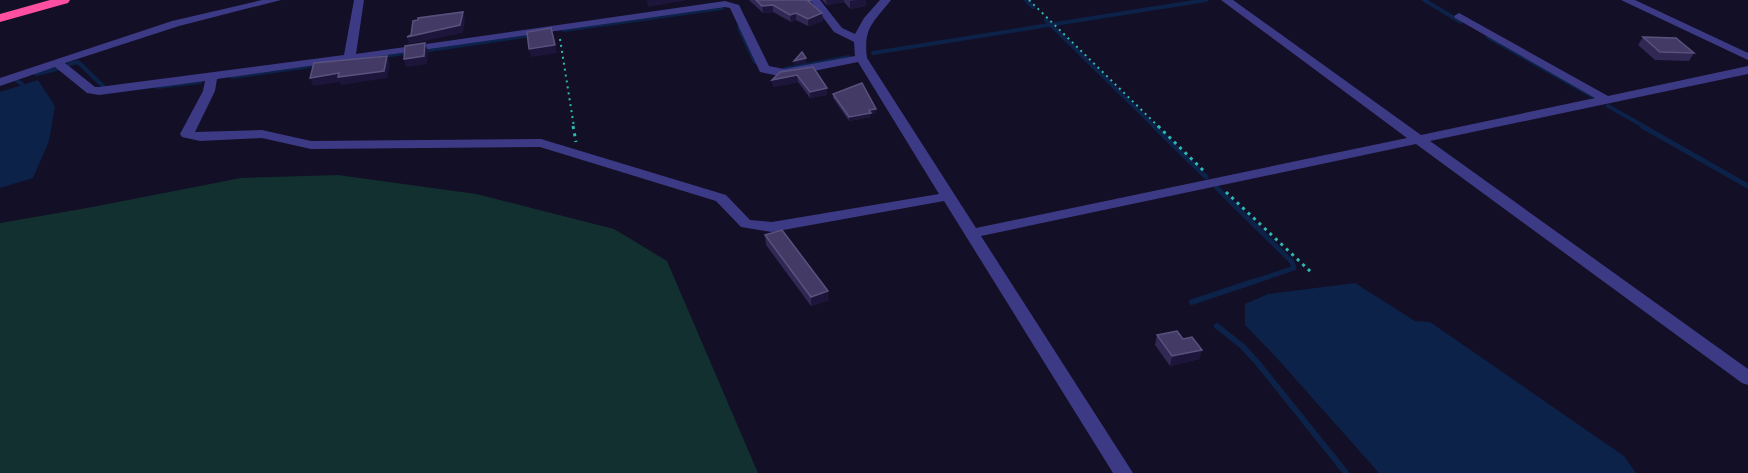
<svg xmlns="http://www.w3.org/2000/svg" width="1748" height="473" font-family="'Varela Round',sans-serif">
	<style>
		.green { fill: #12302f }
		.water { fill: #0c2248 }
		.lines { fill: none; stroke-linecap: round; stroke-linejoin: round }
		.stream-far2 { stroke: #0c2248; stroke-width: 4 }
		.stream-far1 { stroke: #0c2248; stroke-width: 5 }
		.stream { stroke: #0c2248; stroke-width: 6 }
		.path-far1 { stroke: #2fb8b0; stroke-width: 2; stroke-dasharray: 2 4; stroke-linecap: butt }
		.path { stroke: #2fb8b0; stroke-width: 3; stroke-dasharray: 3 4.5; stroke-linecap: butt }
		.minor { fill: #3d3a85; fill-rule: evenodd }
		.highway { fill: #ff4fa3; fill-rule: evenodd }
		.wall { fill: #312854 }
		.shaded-wall { fill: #1d163a }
		.building { fill: #433a66; stroke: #5a527e; stroke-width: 1.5 }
	</style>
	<rect width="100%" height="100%" fill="#130f26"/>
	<path class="green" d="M338,175L476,194L614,229L667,261L758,473H0V223L87,208L241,178Z"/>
	<path class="water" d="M38,80L55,106L49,141L33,178L0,188V92Z
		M1355,283L1415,321L1430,322L1624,456L1636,473H1379L1275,356L1245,325V304L1268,294Z"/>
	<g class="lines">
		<path class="stream-far2" d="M1026,0L1033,7
			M1424,0L1461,22
			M1046,20L1155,127
			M739,28L755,62
			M564,30L722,8
			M1488,37L1592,96
			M422,51L532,35
			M873,53L1206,0
			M372,58L410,52
			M69,64L78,62L103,86
			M785,69L849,57
			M36,74L57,69
			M232,77L318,65
			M16,80L22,84
			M157,87L200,82
			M1608,106L1645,127"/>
		<path class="stream-far1" d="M1154,126L1206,177
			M1642,126L1748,186
			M1217,188L1292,262L1294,268L1250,283"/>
		<path class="stream" d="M1192,302L1255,281
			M1217,326L1242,346L1257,362L1346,473"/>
		<path class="path-far1" d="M1029,0L1159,127
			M560,39L574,127"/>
		<path class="path" d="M573,126L576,142
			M1158,126L1206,173
			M1226,192L1312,273"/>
		<path class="minor" d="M262,0H281L179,26L65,63L95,87H99L344,55L354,0H364L356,54L725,1L739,5L769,66L784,69L855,56L854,42L834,32L810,0H820L842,28L855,34L864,18L880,0H891C874,22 863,27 867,58L976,228L1407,138L1221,0H1233L1421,135L1595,98L1455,18L1454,16L1459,13L1608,96L1748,66V74L1430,141L1748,369V385L1742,383L1416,144L981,236L1133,473H1113L944,201L772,232L741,227L716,201L540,147L311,149L262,138L200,141L182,137L180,134L203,91L205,81L99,95L87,93L55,67L0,86V78L172,21ZM725,7L730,8L760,72L784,77L858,62L939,194L772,222L750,220L726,195L541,139L311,141L262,130L195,132L215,91L217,79Z
			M1621,0H1635L1748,53V60Z"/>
		<path class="highway" d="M50,0H70L68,3L0,22V14Z"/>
	</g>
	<path class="wall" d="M749,0H812V5L822,13L823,21L808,26L796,20L791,22L773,12L763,13Z
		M822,0H866V6L850,9L844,2L827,5Z
		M1643,37L1694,53L1689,61L1655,60L1638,45Z
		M813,67L827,88V95L810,98L798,82L773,87L772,80Z
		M833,94L876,113L871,114V117L849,121L833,98Z
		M765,235L829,300L811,306L766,245Z
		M1157,335L1183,339L1202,350L1199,359L1170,366L1155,345Z"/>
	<path class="shaded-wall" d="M647,0H688L648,7Z
		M826,0H844V2L827,5Z
		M857,0H866V6L850,9V1Z
		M773,5V12L763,13L762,6Z
		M463,12L465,19L463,33L409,44L407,37L460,25Z
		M796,13V20L791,22L790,15Z
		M822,13L823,21L808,26V19Z
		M425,43L428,51L427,64L406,67L404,59Z
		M555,45L557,53L531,57L529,49Z
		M387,56L390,64L387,78L341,85L340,82L313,86L310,78Z
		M806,58V63L794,65V61Z
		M797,75L798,82L773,87L772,80Z
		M827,88V95L810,98V92Z
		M876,109V113L871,114V117L849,121V117L869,110Z
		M828,291L829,300L811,306V297Z
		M1202,350L1199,359L1170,366L1172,356Z"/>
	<path class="building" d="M756,0H812L808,1L822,13L808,19L796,13L790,15L773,5L762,6Z
		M463,12L460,25L407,37L411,35L413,21L418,20V18Z
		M551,28L555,45L529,49L527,32Z
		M1643,37L1676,38L1694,53L1660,52Z
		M425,43L424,56L404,59L405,46Z
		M802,52L806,58L794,61Z
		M387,56L384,71L338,77L339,73L310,78L314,63Z
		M813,67L827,88L810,92L797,75L772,80L780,72Z
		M862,83L876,109L869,110L871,113L849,117L833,94Z
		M782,230L828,291L811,297L765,235Z
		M1177,331L1183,339L1192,337L1202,350L1172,356L1157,335Z"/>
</svg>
